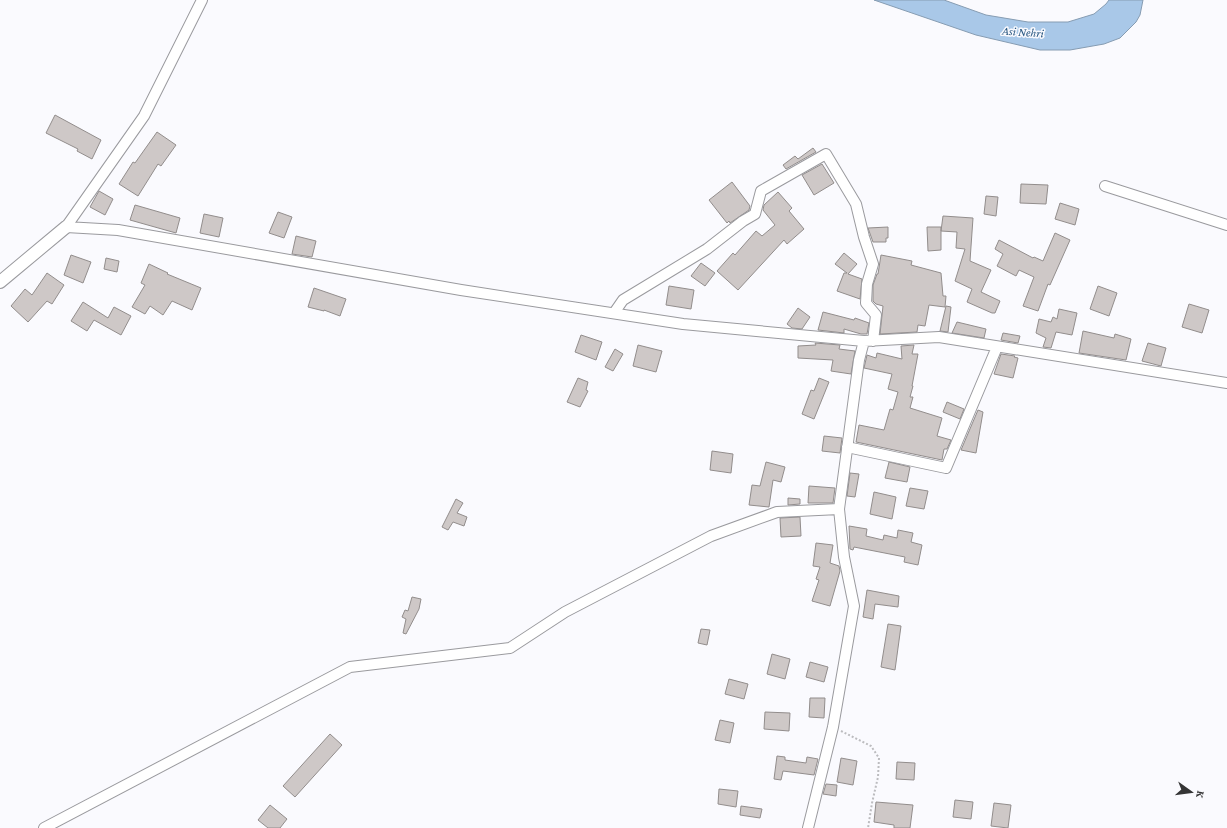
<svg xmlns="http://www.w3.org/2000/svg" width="1227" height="828" font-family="'Crimson Pro',serif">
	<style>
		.water { fill: #a9c8e8; stroke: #869cb2 }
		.building { fill: #cec8c7; stroke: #928d8c }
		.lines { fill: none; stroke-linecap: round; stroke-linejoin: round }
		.minor-casing { stroke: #9a9a9e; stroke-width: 12 }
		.tertiary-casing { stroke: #9a9a9e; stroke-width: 14 }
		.path { stroke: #bcbcbf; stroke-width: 2; stroke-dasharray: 2 2; stroke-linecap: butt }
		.minor { stroke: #fff; stroke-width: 10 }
		.tertiary { stroke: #fff; stroke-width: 12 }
		.labels { text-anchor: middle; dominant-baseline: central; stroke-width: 3; stroke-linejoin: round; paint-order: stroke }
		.water-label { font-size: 12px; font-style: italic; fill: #2a5882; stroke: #fafafe }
	</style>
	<rect width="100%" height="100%" fill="#fafafe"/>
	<path class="water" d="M874,0H944L986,15L1028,22H1068L1094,14L1106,4L1109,0H1143L1140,15L1136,22L1120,38L1104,44L1070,50H1040L976,35Z"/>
	<path class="building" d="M55,115L101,140L92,159L77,151L78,149L46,133Z
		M157,132L176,145L161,166L158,164L138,196L119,184L133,162L135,163Z
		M813,148L816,152L786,169L783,165L795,156L798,159Z
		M822,164L834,183L814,195L802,175Z
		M732,182L750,206L749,210L730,223L729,221L727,223L709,200Z
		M1021,184L1048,185L1046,204L1020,203Z
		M99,191L113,199L105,215L90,207Z
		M778,192L792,208L789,211L804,229L787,244L784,240L738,290L717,271L733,253L735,255L756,231L762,236L775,225L763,210L764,205Z
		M986,196L998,197L996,216L984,214Z
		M1060,203L1079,209L1075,225L1055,219Z
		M135,205L180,218L176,233L130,220Z
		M278,212L292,217L284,238L269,233Z
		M204,214L223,218L219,237L200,233Z
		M943,216L973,218L970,261L991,270L981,292L1000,301L995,313H992L967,302L972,289L955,281L965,249L956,248L957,232L941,231Z
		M888,227V238H886V242H873L868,228Z
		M927,227H941V250L928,251Z
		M1055,233L1070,240L1050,285L1048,284L1038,311L1023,306L1034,277L1019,270L1016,276L997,266L1003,254L995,249L999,240L1033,258L1034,257L1043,261Z
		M296,236L316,241L312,257L292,254Z
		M844,253L857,264L848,274L862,279L860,299L837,291L844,273H847L835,264Z
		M71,255L91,262L83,283L64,275Z
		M881,255L912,261L911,265L941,273L943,296H946L945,307L929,305L925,326L918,325L917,332L880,334L883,306L876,304L873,301V285L877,274H878Z
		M106,258L119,261L117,272L104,269Z
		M701,263L715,273L705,286L691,276Z
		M149,264L168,273L167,274L201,288L192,310L172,301L163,315L150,306L145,314L132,307L145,285L141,283Z
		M47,273L64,285L52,304L47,301L28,322L11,306L25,289L32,295Z
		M669,286L694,290L691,309L666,305Z
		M1098,286L1117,293L1109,316L1090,309Z
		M314,288L346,299L340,316L324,310V311L308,307Z
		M83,302L108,318L114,307L131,316L121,335L94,320L87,331L71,321Z
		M1189,304L1209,310L1202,333L1182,327Z
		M946,306L951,307L948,332L940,331Z
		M798,308L810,317L802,329L792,328L787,324Z
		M1059,309L1077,313L1072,335L1056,332L1051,348L1043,347L1046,338L1036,333L1039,319L1051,322L1053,317L1057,319Z
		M823,312L854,320L855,318L869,323L867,334H861L844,329V333L818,330Z
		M957,322L986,329L984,338L952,333Z
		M1083,331L1114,338L1115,334L1131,339L1126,360L1079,353Z
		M1003,333L1020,336L1018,343L1001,340Z
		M581,335L602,342L596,360L575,352Z
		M815,343L840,345L839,349L855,351L851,374L831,371L833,360L798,358V346L816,345Z
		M1148,343L1166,348L1161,366L1142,361Z
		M638,345L662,351L656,372L633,366Z
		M914,345L912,354H918L912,386H913L910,397H913L910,408L942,418L937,436L951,440L947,449H944L942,460L856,442L859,425L884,430L890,409L893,410L898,392L888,389L892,374L864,368L867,355L876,358L877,353L902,359L901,346Z
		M615,349L623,354L613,371L605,367Z
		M1001,354L1015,356L1014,357L1018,358L1013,378L994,374Z
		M578,378L588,382L586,390L588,391L580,407L567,402Z
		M819,378L829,382L814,419L802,414L811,390L814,391Z
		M947,402L964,409L960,419L943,412Z
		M978,410L983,412L976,453L961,450Z
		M824,436L842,438L840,453L822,451Z
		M712,451L733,454L731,473L710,470Z
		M766,462L785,467L781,482L773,480L769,507L749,505L752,485L760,486Z
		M889,462L910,467L907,482L885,478Z
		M850,473L859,474L855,497L847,496Z
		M809,486L835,488L833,503H808Z
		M910,488L928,491L924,509L906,506Z
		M874,492L896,497L892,519L870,514Z
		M788,498L800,499V504L788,505Z
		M456,499L463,503L457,513L467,517L464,526L453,522L448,530L442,527Z
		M800,517L801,536L781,537L780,518Z
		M849,526L867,529L866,536L883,540L884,535L897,538L898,530L913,533L911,542L922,545L918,565L904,562L905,557L854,547L853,550L850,549Z
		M816,543L833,545L830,563L839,566L840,571L830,606L812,601L819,580L816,579L820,567L813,566Z
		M867,590L899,596L898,607L875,604L873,619L863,617Z
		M412,597L421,599L419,609L406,634L403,633L406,619L402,617L405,610L408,611Z
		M888,624L901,626L895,670L881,667Z
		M701,629L710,630L707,645L698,643Z
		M772,654L790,659L785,679L767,674Z
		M810,662L828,667L824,682L806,677Z
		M729,679L748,684L744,699L725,694Z
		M810,698H825L824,718L809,717Z
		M765,712L790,713L789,731L764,729Z
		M720,720L734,723L730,743L715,740Z
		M330,734L342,745L295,797L283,786Z
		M777,756L785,757V760L806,763L807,757L818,759L814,775L783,771L781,780L774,779Z
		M841,758L857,761L853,785L837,782Z
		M897,762L915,763L914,780L896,779Z
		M826,784L837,785L836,796L823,794Z
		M719,789L738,791L736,807L718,804Z
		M955,800L973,802L971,819L953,817Z
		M876,802L913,805L910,828H894V825L874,822Z
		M994,803L1011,805L1008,828L991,826Z
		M270,805L287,819L280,828H268L258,820Z
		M741,806L762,809L760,818L740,815Z"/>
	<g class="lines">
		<defs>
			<path id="minor" d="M1105,186L1227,225
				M66,227L118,230L461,290L683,324L864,341L939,337L1227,383
				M66,227L144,116L202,0
				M614,313L623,300L707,249L743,221L755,214L761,191L826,154L856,204L864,237L873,264L867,284L866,303L876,315L873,341
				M847,447L946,468L997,347
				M44,828L350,667L510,648L565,612L711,536L777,512L839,509
				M808,828L833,727L854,606L844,557L839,509L859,360L864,341"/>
			<path id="tertiary" d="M0,282L66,227"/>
		</defs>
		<use href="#minor" class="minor-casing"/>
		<use href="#tertiary" class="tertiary-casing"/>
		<path class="path" d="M841,731L871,746L879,758L878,777L872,803L868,828"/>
		<use href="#minor" class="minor"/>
		<use href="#tertiary" class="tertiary"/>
	</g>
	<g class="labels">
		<g class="water-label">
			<text transform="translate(1023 32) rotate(4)">Asi Nehri</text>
		</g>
	</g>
	<g transform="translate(1191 792) rotate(104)" stroke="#fafafe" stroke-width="3" paint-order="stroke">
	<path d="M0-3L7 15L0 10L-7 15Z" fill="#343435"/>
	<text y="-6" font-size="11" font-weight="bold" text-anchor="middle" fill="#343435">K</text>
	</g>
</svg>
